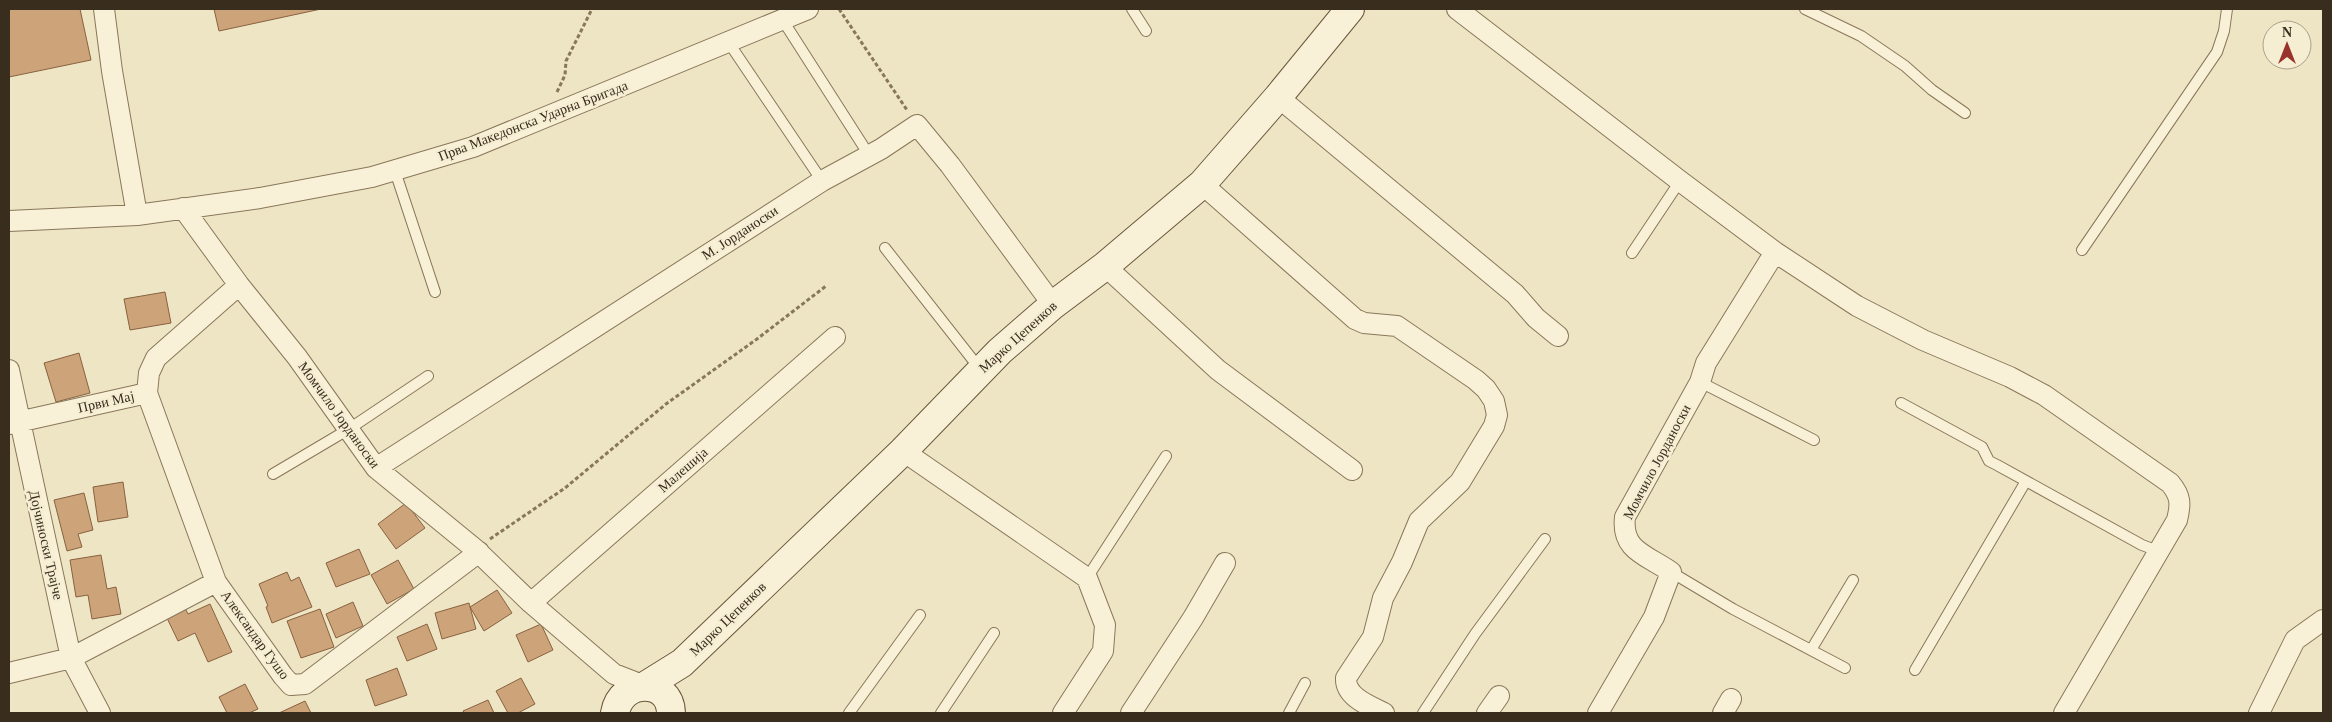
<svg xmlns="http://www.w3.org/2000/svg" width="2332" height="722" font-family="'Times New Roman',serif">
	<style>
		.building { fill: #cda37a; stroke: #886240 }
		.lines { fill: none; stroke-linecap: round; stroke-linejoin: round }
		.lane-casing { stroke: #89775a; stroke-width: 12 }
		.street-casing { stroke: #89775a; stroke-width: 22 }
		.secondary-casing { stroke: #6b583d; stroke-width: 30 }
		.path { stroke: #89775a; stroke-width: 3; stroke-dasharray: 4 2.5; stroke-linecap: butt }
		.lane { stroke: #f9f1d7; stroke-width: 10 }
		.street { stroke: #f9f1d7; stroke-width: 20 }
		.secondary { stroke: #f9f1d7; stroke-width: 28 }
		.labels { text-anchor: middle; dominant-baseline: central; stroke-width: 5; stroke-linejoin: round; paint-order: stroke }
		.street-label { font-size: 14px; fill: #392d1e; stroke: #f6eed3 }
	</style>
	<rect width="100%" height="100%" fill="#eee5c4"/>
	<path class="building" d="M9,9H80L91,60L9,77Z
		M214,9H321L219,31Z
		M165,292L171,323L130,330L124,299Z
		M79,353L90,393L56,402L44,363Z
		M123,482L128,517L98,522L93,487Z
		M84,493L93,530L78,534L82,547L67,551L54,500Z
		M406,503L425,528L396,549L378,524Z
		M359,549L370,574L336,587L326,563Z
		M101,555L107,589L116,587L121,614L92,619L88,595L76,597L70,560Z
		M398,560L414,589L387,604L371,575Z
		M287,572L291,581L299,577L312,607L272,623L266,607L268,606L259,584Z
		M497,590L512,613L484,631L470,607Z
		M353,602L363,626L336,638L326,614Z
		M469,603L476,629L442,639L435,613Z
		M210,604L232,652L208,662L195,633L178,641L166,616L185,608L188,614Z
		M320,609L334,647L301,658L287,621Z
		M427,624L437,649L407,661L397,637Z
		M541,624L553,650L528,662L516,635Z
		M397,668L407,695L375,706L366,680Z
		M521,678L535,704L518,713H508L496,691Z
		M245,684L258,709L249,713H227L219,697Z
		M488,700L494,713H464L463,711Z
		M305,701L311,713H279Z"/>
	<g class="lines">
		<defs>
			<path id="lane" d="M1132,9L1146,31
				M1805,9L1861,36L1905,66L1932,90L1965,113
				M782,19L869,155
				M729,43L822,181
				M395,171L435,292
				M885,248L980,369
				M2082,250L2217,52L2224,31L2227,9
				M1632,253L1680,181
				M1700,382L1814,440
				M1901,403L1982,447L1989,461L1997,465L2142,545L2158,551
				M273,474L349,429L428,376
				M1671,572L1733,609L1845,668
				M1087,578L1166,456
				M1811,650L1853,580
				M1915,670L2026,481
				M849,713L920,615
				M941,713L994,633
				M1289,713L1305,683
				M1423,713L1475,634L1545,539"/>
			<path id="street" d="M104,9L112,71L137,215
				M1457,9L1680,181L1775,252L1857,306L1923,340L2010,377L2044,395L2170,483C2181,496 2181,504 2177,520L2064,713
				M1278,97L1515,294L1536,318L1558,336
				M1202,184L1355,319L1364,323L1397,326L1476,380L1486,389L1494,401L1497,415L1494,426L1460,482L1419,521L1402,562L1383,598L1373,637L1346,678C1345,697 1370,706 1384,713
				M183,208L239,285L297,357L376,468L475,549L531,603L614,674L645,686
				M9,221L137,215L260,198L372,177L473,147L808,9
				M1105,266L1218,370L1352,470
				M9,370L71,658L100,713
				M147,393L216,582
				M9,424L147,393L149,373L156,358L239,285
				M903,451L1087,578L1105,625L1103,651L1063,713
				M376,468L822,181L881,149L917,125L950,165L1053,305
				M531,603L835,337
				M9,673L71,658L216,582L283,676L291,685L305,684L479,552
				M1131,713L1193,618L1225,563
				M1487,713L1499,696
				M1598,713L1654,617L1671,572C1647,555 1621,551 1625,517L1700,382L1706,363L1775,252
				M1723,713L1731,699
				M2259,713L2295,640L2323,620"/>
			<path id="secondary" d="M645,686L682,663L903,451L1000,351L1053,305L1105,266L1202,184L1278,97L1350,9
				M615,713C621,678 670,678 671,713"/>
		</defs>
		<use href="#lane" class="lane-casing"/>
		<use href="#street" class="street-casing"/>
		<use href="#secondary" class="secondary-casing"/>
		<path class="path" d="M839,9L907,110
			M557,92L565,75L566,61L592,9
			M490,539L565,488L666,404L757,339L826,286"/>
		<use href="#lane" class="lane"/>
		<use href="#street" class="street"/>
		<use href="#secondary" class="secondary"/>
	</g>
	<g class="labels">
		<g class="street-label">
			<text transform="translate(533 121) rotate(-21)">Прва Македонска Ударна Бригада</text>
			<text transform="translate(740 233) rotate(-33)">М. Јорданоски</text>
			<text transform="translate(1018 337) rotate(-42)">Марко Цепенков</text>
			<text transform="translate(106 402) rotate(-13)">Први Мај</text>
			<text transform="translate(339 415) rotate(54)">Момчило Јорданоски</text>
			<text transform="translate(1657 462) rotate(-62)">Момчило Јорданоски</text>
			<text transform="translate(683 470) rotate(-41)">Малешија</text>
			<text transform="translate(46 545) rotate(77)">Дојчиноски Трајче</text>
			<text transform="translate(728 619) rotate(-44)">Марко Цепенков</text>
			<text transform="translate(255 635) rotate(54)">Александар Гушо</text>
		</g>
	</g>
	<rect width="2332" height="722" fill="none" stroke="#392d1e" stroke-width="20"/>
	<g transform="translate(2287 45)"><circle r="24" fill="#f6eed3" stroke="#aaa18b"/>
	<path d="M0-4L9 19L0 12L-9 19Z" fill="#98322a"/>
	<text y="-8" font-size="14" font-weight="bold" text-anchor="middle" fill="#392d1e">N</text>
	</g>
</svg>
